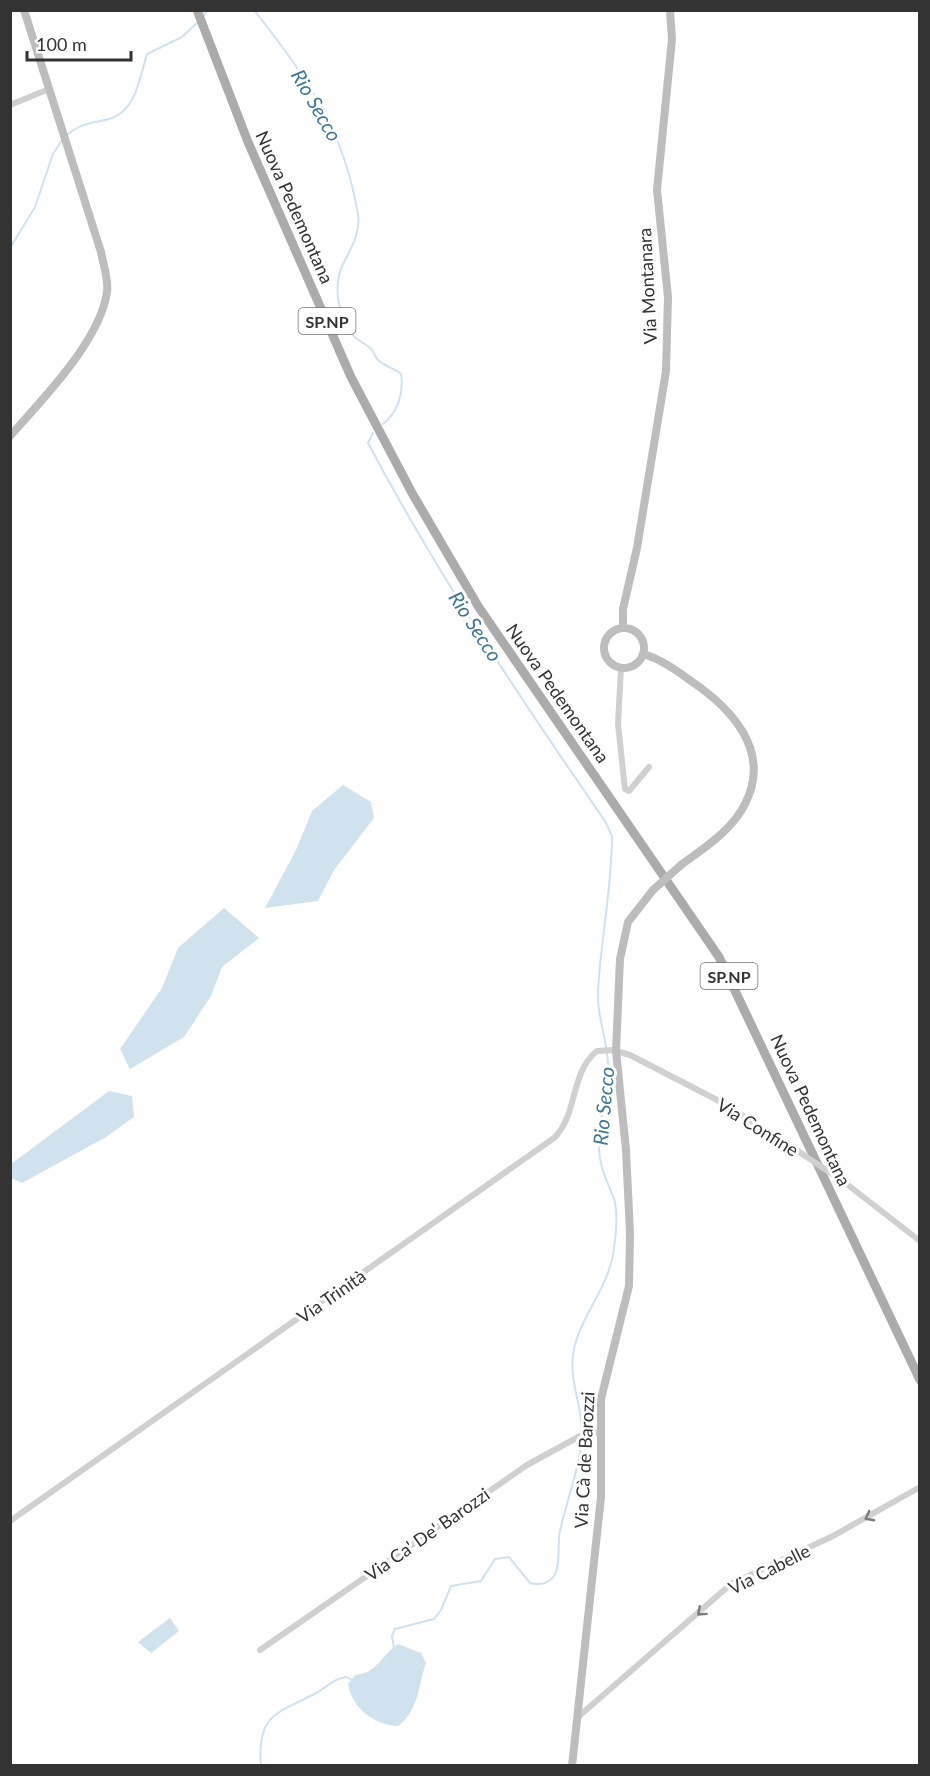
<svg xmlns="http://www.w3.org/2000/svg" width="930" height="1776" font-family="Lato,sans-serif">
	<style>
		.water { fill: #cfe2ee }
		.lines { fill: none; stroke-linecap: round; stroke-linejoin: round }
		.stream { stroke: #cfe2ee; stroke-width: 2 }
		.street { stroke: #d0d0d0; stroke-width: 6 }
		.secondary { stroke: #bdbdbd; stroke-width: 8 }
		.primary { stroke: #ababab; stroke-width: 9 }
		.street-bridge { stroke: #d0d0d0; stroke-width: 6 }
		.secondary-bridge { stroke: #bdbdbd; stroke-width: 8 }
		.oneway { stroke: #7a7a7a }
		.labels { text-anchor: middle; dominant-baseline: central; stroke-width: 6; stroke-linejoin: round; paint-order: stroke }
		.shield { fill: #fff; stroke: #707070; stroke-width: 1.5 }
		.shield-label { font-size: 16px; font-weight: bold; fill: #333 }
		.street-label { font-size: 18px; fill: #333; stroke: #fff }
		.water-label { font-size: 20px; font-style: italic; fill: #3f7597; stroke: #fff }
	</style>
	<rect width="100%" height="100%" fill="#fff"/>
	<path class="water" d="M343,785L371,802L374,818L334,870L318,901L265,908L296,850L312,811Z
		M224,908L259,938L222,967L211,996L184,1037L130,1069L120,1049L162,988L178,948Z
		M109,1091L132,1096L134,1117L106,1137L22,1183L11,1178V1164Z
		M170,1618L179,1631L151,1653L138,1642Z
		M398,1644L421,1653L426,1663C418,1686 419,1710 398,1726C374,1725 352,1708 348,1684L355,1675C376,1674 382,1655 398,1644Z"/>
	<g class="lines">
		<path class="stream" d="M254,10C307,77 344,129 358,215C361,233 350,250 342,266C333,288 338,316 353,335C357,341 366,343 371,349C374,352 375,357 378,360C384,366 394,368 401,374C404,393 398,412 383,424
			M203,16L208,10
			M66,136C82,121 94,124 112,118C137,109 140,75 147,54L182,37L197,23
			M10,248L35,207L53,154L62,140
			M373,433L368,443C438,575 520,698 605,821L612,836C612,888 601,938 598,990C596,1016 608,1040 608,1066C608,1093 599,1119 599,1147C599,1167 607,1180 614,1199C618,1212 616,1234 614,1248C610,1286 582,1313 574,1349C567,1379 584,1408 582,1438C580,1468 566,1502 560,1531C557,1545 561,1564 554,1576C548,1585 539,1585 530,1583L509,1557L495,1559L481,1581L451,1586L441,1610L434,1619L395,1629L392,1636L394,1648
			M261,1766C256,1713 279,1713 318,1692C328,1686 335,1678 347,1677L352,1680"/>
		<path class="street" d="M10,105L49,89
			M621,668L618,724L625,789L629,791L649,767
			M844,1182L920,1241
			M10,1521L554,1138C578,1115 570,1072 597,1051L613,1050L630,1055L723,1103L786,1143
			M260,1650L527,1465L580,1436L601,1432
			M578,1717L731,1584L833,1536L920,1487"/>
		<path class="secondary" d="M10,436C42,400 100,341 107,292C109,280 103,264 101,252L24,10
			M604 648a20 20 0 1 1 40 0a20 20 0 1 1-40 0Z
			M623,628V609L637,548L666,371L668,297L657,190L672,39L670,10
			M644,654C662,660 676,670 691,681C731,708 771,750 746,802C733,830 704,848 681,865
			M572,1766L601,1497V1399L629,1286L630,1233L626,1150L616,1051L620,959L628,922L653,890"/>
		<path class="primary" d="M197,10L248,142L351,377L412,493L478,606L719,957L920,1380"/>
		<path class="street-bridge" d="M786,1143L844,1182"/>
		<path class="secondary-bridge" d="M653,890L681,865"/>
	</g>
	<defs><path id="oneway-chevron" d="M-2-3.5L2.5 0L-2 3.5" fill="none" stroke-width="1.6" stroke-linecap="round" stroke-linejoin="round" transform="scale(1.5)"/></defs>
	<g class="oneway">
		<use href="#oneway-chevron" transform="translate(869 1517) rotate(152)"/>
		<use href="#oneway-chevron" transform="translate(701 1612) rotate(138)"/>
	</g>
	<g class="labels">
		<g class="shield">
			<rect x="298.5" y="308" width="57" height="26" rx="4.5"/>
			<rect x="700.5" y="963" width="57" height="26" rx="4.5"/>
		</g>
		<g class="shield-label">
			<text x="327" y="321">SP.NP</text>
			<text x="729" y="976">SP.NP</text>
		</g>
		<g class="street-label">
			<text transform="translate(295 207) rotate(66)">Nuova Pedemontana</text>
			<text transform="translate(647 286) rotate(-93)">Via Montanara</text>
			<text transform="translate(558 693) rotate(55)">Nuova Pedemontana</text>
			<text transform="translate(811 1110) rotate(65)">Nuova Pedemontana</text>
			<text transform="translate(758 1127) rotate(32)">Via Confine</text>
			<text transform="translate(331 1296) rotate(-35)">Via Trinità</text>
			<text transform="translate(584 1460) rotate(-87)">Via Cà de Barozzi</text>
			<text transform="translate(427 1534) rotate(-35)">Via Ca' De' Barozzi</text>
			<text transform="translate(769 1569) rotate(-27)">Via Cabelle</text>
		</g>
		<g class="water-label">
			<text transform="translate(317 105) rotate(60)">Rio Secco</text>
			<text transform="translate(476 626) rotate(57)">Rio Secco</text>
			<text transform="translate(603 1106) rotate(-85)">Rio Secco</text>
		</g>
	</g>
	<rect width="930" height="1776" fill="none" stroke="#333333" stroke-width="24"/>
	<path d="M27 51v9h104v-9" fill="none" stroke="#333333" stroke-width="3"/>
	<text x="36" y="51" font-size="18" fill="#333333" stroke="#ffffff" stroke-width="4.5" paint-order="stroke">100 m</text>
</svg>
